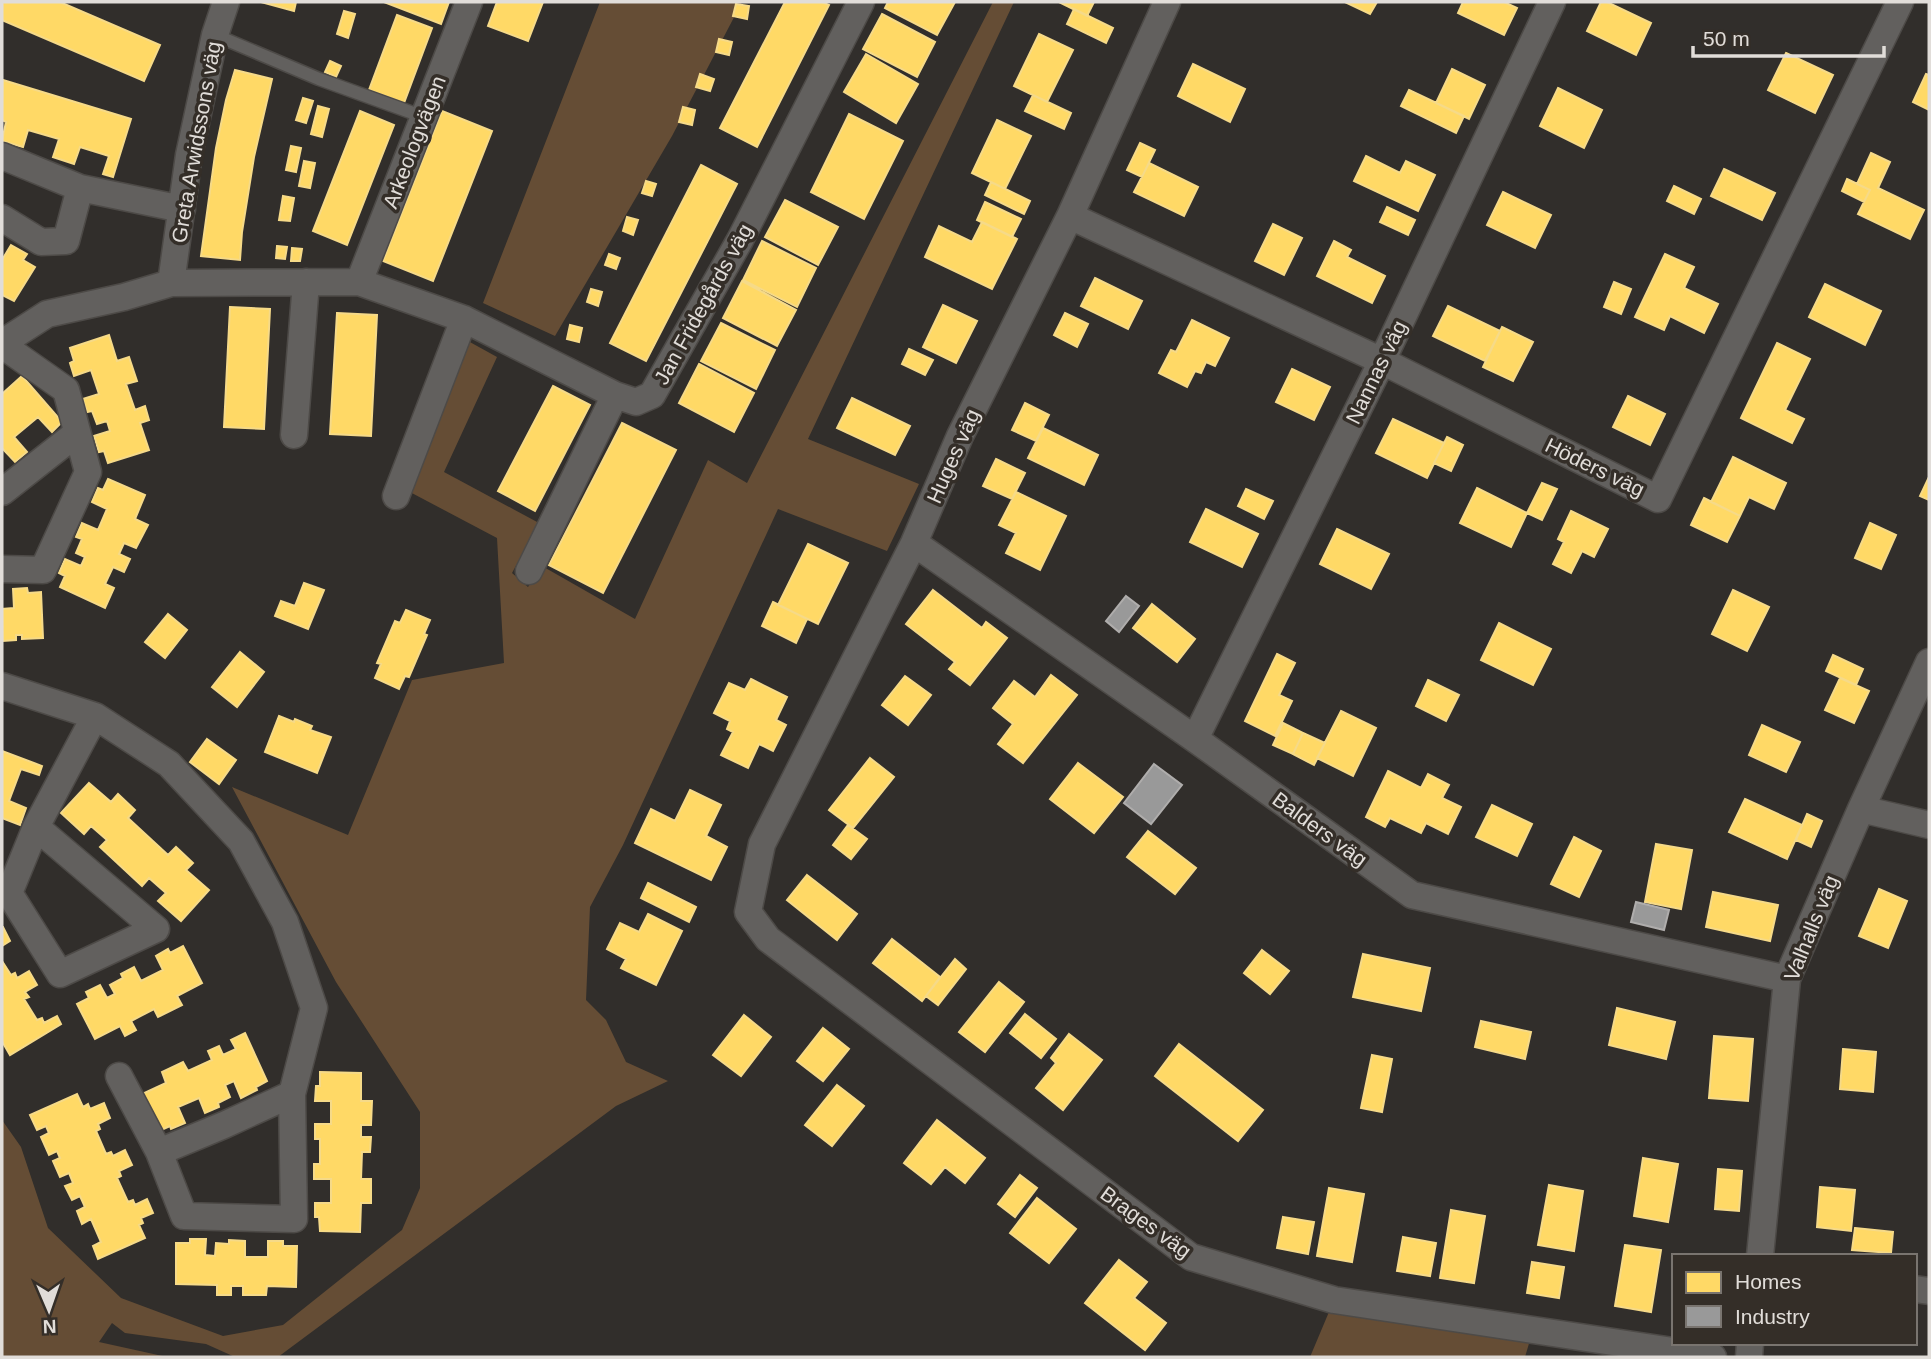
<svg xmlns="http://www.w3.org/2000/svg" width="1931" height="1359" font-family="Helvetica,sans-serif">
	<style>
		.green { fill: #654d35 }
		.homes { fill: #ffd966; stroke: #f6da88; stroke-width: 2 }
		.industry { fill: #999; stroke: #afadac; stroke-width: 2 }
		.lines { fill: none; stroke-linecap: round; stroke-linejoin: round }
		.lane-casing { stroke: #4d4a47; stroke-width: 15 }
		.street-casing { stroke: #4d4a47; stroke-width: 29 }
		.lane { stroke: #62605e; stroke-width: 12 }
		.street { stroke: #62605e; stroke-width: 26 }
		.labels { text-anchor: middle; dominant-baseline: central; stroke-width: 7; stroke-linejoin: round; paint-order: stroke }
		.street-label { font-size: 21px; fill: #e1ddd9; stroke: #342e28 }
	</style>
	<rect width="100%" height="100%" fill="#312e2b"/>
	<path class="green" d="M600,2H742L672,136L555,336L483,303Z
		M993,2H1014L808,439L919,484L887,551L778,509L623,845L590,907L586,1000L606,1020L626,1062L668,1081L616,1106L278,1357H235L206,1344L125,1333L112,1323L99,1342L167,1357H2V1120L21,1147L48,1228L121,1298L223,1336L283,1325L402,1230L420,1188V1112L336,982L232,787L348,835L412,680L504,663L497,538L408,491L468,341L497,357L444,472L539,523L512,573L528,587L542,566L635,619L708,460L747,483Z
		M1334,1300L1533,1330L1525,1357H1310Z"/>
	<path class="homes" d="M2,2H60L160,45L144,81L2,20Z
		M261,2H296L294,11Z
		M384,2H449L441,24Z
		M497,2H543L528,41L488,26Z
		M785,2H822L829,5L757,147L720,128Z
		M888,2H955L937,35L885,8Z
		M1059,2H1094L1087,16Z
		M1345,2H1377L1370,14Z
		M1463,2H1504L1517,8L1504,35L1458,13Z
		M1601,2H1607L1651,23L1636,55L1587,31Z
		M736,4L749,6L747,19L733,16Z
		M1074,9L1113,28L1106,43L1067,24Z
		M344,11L355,14L348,38L337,34Z
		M882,14L935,42L917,77L863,49Z
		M397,15L432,28L404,103L369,90Z
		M1039,34L1073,50L1047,102L1014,86Z
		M719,39L732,42L729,55L716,52Z
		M1786,53L1833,75L1815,113L1768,90Z
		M866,54L918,84L896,123L844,92Z
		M330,61L341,66L336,77L325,72Z
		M1193,64L1245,89L1230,122L1178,96Z
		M1452,69L1485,85L1469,119L1436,103Z
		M235,70L272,79L254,157L242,232L240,260L201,256L216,148L226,100Z
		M700,74L714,79L710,91L696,87Z
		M1926,74L1929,75V110L1913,102Z
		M3,80L131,119L113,177L103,174L109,156L80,147L74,164L53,157L59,139L28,130L23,147L2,141L6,122L2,120Z
		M1558,88L1602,110L1584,148L1540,126Z
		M1409,90L1464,116L1456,133L1401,106Z
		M1033,95L1071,113L1064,129L1025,111Z
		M303,98L313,101L306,123L296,120Z
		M318,106L329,109L322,137L311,134Z
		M683,107L695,110L692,125L679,122Z
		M360,111L394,125L347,245L313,231Z
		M442,111L492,131L433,281L383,261Z
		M849,114L903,141L864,219L811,192Z
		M997,120L1031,136L1005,189L972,173Z
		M1140,143L1155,150L1142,177L1127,170Z
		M291,146L301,148L296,172L286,170Z
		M1871,153L1890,162L1878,188L1924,210L1910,239L1858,214L1870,190L1857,184Z
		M1366,156L1400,173L1406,161L1435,175L1418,211L1354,181Z
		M304,161L315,163L310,188L299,186Z
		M1149,163L1198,187L1184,216L1134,192Z
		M701,165L737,184L646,361L610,343Z
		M1724,169L1775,193L1762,220L1711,196Z
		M1847,179L1870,190L1864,202L1842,191Z
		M646,181L656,184L652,196L642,193Z
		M991,182L1030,201L1024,214L985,195Z
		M1674,186L1701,199L1694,214L1667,201Z
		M1503,192L1551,215L1535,248L1487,225Z
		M283,196L294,198L290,221L279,220Z
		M785,200L838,227L818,265L765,237Z
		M985,202L1021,219L1012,237L977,220Z
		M1387,207L1415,220L1408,235L1380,222Z
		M627,217L638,220L633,235L623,231Z
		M982,222L1017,239L992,289L925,257L939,226L972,242Z
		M1273,224L1302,238L1284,275L1255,261Z
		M762,241L816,268L797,307L743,280Z
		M1334,241L1351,250L1347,257L1385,276L1372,303L1317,276Z
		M11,245L27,254L23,260L35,267L14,301L2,295V260Z
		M277,246L287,247L285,259L276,258Z
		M292,248L302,249L300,261H291Z
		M609,254L620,258L616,269L605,265Z
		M1665,254L1694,267L1684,288L1718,304L1704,333L1670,316L1664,330L1635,317Z
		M1095,278L1142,301L1128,329L1081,306Z
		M742,281L796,310L777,346L723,318Z
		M1614,282L1631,289L1621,314L1604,307Z
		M1825,284L1881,311L1865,345L1809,317Z
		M591,289L602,292L598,306L587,302Z
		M943,305L977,321L956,363L923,347Z
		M1448,306L1500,331L1485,361L1433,336Z
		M230,307L270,309L264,429L224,427Z
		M337,313L377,315L371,436L330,434Z
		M1065,313L1088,324L1077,347L1054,335Z
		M1192,320L1229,338L1215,366L1206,362L1201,373L1195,371L1187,387L1159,373L1171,350L1176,352Z
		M721,323L775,350L756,389L701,361Z
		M570,325L582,328L579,342L567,339Z
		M1502,327L1533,342L1513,381L1483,367Z
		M109,335L117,361L129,357L137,381L126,384L135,410L145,406L149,420L140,423L149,450L108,463L104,451L99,452L94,436L110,431L107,421L97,424L92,411L87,412L83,399L99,394L91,370L74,376L70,363L74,361L70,348Z
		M1777,343L1810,359L1785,410L1804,419L1792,443L1741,418Z
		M909,349L933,360L925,375L902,364Z
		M699,364L754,393L734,432L679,403Z
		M1292,369L1330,387L1314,420L1276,402Z
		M22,376L62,422L52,432L38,417L14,437L27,452L15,462L2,448V394Z
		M553,386L590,405L535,511L498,491Z
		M1628,396L1665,414L1650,445L1613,427Z
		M852,398L910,426L895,455L837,428Z
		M1025,403L1049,415L1036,441L1012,430Z
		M1393,419L1444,443L1427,478L1376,453Z
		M622,423L676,450L603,593L549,565Z
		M1043,428L1098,455L1084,485L1028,458Z
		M1447,437L1463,445L1451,471L1434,463Z
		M1733,457L1786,483L1774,509L1749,497L1740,516L1711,502Z
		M996,459L1025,473L1012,499L983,486Z
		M1929,477V500L1920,496Z
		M108,479L145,495L135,519L148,525L136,548L124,543L119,554L130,559L124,572L113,567L105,584L114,588L105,608L60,587L65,576L59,573L65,559L81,566L85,557L76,553L82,539L76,537L82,523L98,530L107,509L92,502L98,488L103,490Z
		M1542,483L1557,489L1542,520L1527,513Z
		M1477,488L1527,513L1511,547L1460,523Z
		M1246,489L1273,501L1264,519L1238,506Z
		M1016,492L1066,516L1040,570L1006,553L1016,533L999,525Z
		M1704,498L1740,516L1727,542L1691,525Z
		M1206,509L1258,534L1242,567L1190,542Z
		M1571,511L1608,529L1594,557L1582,551L1571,573L1553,564L1564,542L1558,539Z
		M1870,523L1896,535L1881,569L1855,558Z
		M1337,529L1389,554L1371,589L1320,564Z
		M808,544L848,563L818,624L778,605Z
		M304,583L324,590L308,629L275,616L281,601L295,606Z
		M27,588L28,593L41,592L43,638L22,639V635H16V640L3,641L2,609L14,608L13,589Z
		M933,590L982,628L986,622L1007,638L970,685L949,669L955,662L906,624Z
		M1733,590L1769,607L1747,651L1712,634Z
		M773,602L807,619L796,643L762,626Z
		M1152,604L1195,639L1177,662L1133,628Z
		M406,610L430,620L424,634L427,635L409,677L405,676L399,689L375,678L381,664L377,663L395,621L400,623Z
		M168,614L187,630L165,658L145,642Z
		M1499,623L1551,649L1533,685L1481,660Z
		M240,652L264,672L237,707L212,687Z
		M1277,654L1295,663L1279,695L1292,701L1275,736L1245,721Z
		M1833,655L1863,669L1856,685L1826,671Z
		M1051,675L1077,695L1023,763L998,744L1013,724L993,708L1014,681L1035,697Z
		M905,676L931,695L908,725L882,705Z
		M1840,678L1869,691L1854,723L1825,710Z
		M751,679L787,697L776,720L786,725L773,751L759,744L748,768L721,755L733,732L727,729L730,721L714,713L729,683L745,690Z
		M1428,680L1459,695L1446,721L1416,706Z
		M1341,711L1376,728L1353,776L1317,758Z
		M279,716L294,722L295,719L312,726L310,730L331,737L317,773L265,752Z
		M1283,723L1303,733L1293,754L1273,745Z
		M1762,725L1800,742L1786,772L1749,755Z
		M1303,733L1325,743L1314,765L1293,754Z
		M207,739L236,760L219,784L190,762Z
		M2,751L42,766L39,775L21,769L9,801L26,808L20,825L2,818Z
		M870,758L894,777L853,828L829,810Z
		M1078,763L1123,797L1094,833L1050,799Z
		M1388,771L1421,788L1428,774L1449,785L1442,798L1461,807L1448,834L1426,823L1421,833L1390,818L1385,827L1366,817Z
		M89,783L111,802L118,794L135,810L128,818L168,855L176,847L193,863L186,870L209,890L181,921L158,901L166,893L149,878L142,886L100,847L107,840L91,826L84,834L61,813Z
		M690,790L721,805L706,836L727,847L711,880L635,843L651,809L675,821Z
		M1745,799L1802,825L1787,859L1729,832Z
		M1492,805L1532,824L1517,856L1476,837Z
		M1807,814L1822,821L1811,847L1796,840Z
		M848,825L867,839L851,859L833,845Z
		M1148,831L1196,868L1175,894L1127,857Z
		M1574,837L1601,851L1579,897L1551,884Z
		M1656,844L1692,850L1681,909L1645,902Z
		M807,875L857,914L837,940L787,900Z
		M648,883L696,907L689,922L641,898Z
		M1879,889L1907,901L1888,948L1859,936Z
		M1713,892L1778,905L1770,941L1706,927Z
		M648,914L682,931L656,985L621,968L626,959L607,949L620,923L639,932Z
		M2,927H3L10,941L2,946Z
		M892,939L940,977L922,1001L873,963Z
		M183,946L202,983L177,996L182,1005L158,1017L154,1009L131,1021L136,1030L125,1036L120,1026L95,1039L77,1004L89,998L86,992L100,985L107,998L115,994L110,985L123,978L121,974L134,967L141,981L163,970L156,956L168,949L170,953Z
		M1262,950L1289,971L1270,994L1244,973Z
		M1363,954L1430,968L1421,1011L1353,997Z
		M955,959L966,969L938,1005L926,996Z
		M2,961L11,975L15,973L17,978L29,971L37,985L25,992L29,997L24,999L37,1020L42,1018L44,1023L57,1016L61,1024L10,1055L3,1043L2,1044Z
		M999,982L1024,1002L985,1052L959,1032Z
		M1617,1008L1675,1022L1666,1059L1609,1045Z
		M1025,1014L1056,1039L1041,1058L1010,1033Z
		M744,1015L771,1037L741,1076L713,1055Z
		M1481,1021L1531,1032L1525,1059L1475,1047Z
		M823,1028L849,1049L823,1081L797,1061Z
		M245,1033L267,1081L256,1087L257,1090L241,1098L234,1081L225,1085L230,1097L218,1103L219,1107L205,1113L199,1098L178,1107L185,1123L171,1129L170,1126L157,1132L140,1095L166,1083L162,1072L183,1062L188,1071L212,1060L208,1051L219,1046L223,1055L236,1049L231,1040Z
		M1069,1034L1102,1060L1063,1110L1036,1088L1056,1063L1051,1058Z
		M1714,1036L1753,1039L1748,1101L1709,1098Z
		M1179,1044L1263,1110L1238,1141L1155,1076Z
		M1843,1049L1876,1052L1873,1092L1840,1089Z
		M1372,1055L1392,1059L1382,1112L1361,1108Z
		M320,1072L361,1073V1101H372L371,1125H361V1137H371L370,1152H362L361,1179H371V1203H361L360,1232L320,1231L319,1217H315V1203H331V1179H314V1164H320V1139H315V1124H331V1101H315L316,1086H320Z
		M837,1085L864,1106L832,1146L805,1125Z
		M77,1094L83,1107L88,1104L90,1109L104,1103L110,1118L98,1124L100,1129L96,1131L106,1154L111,1152L113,1156L125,1150L132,1165L119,1171L121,1176L117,1178L128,1202L133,1200L135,1205L147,1199L153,1213L141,1218L143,1223L139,1225L145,1238L98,1259L93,1246L101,1242L91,1219L82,1224L77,1211L85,1207L80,1196L72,1200L65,1186L73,1183L69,1173L60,1177L53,1161L60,1158L57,1151L49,1155L41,1137L49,1133L46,1126L37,1130L30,1115Z
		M937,1120L985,1158L965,1183L945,1167L931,1184L904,1163Z
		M1643,1158L1678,1164L1668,1222L1634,1216Z
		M1718,1169L1742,1171L1739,1211L1715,1209Z
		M1020,1175L1037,1188L1015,1217L998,1204Z
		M1549,1185L1583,1191L1574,1251L1538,1245Z
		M1820,1187L1855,1190L1851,1231L1817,1227Z
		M1329,1188L1364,1194L1352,1262L1317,1256Z
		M1037,1198L1076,1229L1049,1263L1010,1233Z
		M1451,1210L1485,1216L1474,1283L1440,1278Z
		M1283,1217L1314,1222L1308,1254L1277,1248Z
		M1855,1228L1893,1232L1891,1253L1852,1250Z
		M1403,1237L1436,1243L1430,1276L1397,1271Z
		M190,1239H206L205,1255L215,1256L216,1243L229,1244V1240L245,1241V1257H268V1241H283V1246H297L296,1287L267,1286L266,1295H243V1286H231V1295H217V1285L176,1284V1243H190Z
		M1625,1245L1661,1250L1651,1312L1615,1306Z
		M1119,1260L1147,1282L1134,1298L1166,1323L1145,1350L1085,1303Z
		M1532,1262L1564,1267L1559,1298L1527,1293Z"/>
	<path class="industry" d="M1126,596L1139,606L1119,632L1106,621Z
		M1154,764L1182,785L1151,824L1124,803Z
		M1636,902L1669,910L1664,930L1631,922Z"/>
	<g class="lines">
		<defs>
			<path id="lane" d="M215,35L319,79L424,117"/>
			<path id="street" d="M1167,2L1070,216L960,436L914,543L762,844L748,912L768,939L1191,1257L1334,1300L1713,1357
				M2,156L80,188L182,209
				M1070,216L1382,361L1658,499L1900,2
				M2,218L41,242L66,241L80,188
				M359,282L469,2
				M171,283L189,155L215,35L226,2
				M2,343L47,314L124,297L171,283L359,282L464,319L615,395
				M2,345L66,390L88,472L43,570L2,569
				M294,435L306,282
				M2,492L77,433
				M396,496L464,319
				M914,543L1195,739L1412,895L1787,979
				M529,571L615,395L636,402L652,395L740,240L861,2
				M2,686L95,716L169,764L241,841L285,922L314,1008L292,1094L294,1219L184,1216L159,1152L224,1125L292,1094
				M1195,739L1382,361L1552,2
				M1861,809L1929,825
				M36,827L156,929L60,974L9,893L36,827L95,716
				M119,1076L159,1152
				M1760,1256L1787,979L1861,809L1929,662
				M1915,1289L1929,1291
				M1749,1357L1750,1343"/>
		</defs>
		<use href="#lane" class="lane-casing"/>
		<use href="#street" class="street-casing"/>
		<use href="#lane" class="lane"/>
		<use href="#street" class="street"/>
	</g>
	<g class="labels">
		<g class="street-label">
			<text transform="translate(196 142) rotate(-80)">Greta Arwidssons väg</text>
			<text transform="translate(414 142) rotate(-69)">Arkeologvägen</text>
			<text transform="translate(703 304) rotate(-61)">Jan Fridegårds väg</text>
			<text transform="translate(1376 372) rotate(-64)">Nannas väg</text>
			<text transform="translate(953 456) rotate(-66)">Huges väg</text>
			<text transform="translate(1595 467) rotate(26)">Höders väg</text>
			<text transform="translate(1320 829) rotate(36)">Balders väg</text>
			<text transform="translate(1811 928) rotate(-68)">Valhalls väg</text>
			<text transform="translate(1146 1222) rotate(36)">Brages väg</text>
		</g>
	</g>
	<rect width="1931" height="1359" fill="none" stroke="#e1ddd9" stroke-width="7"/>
	<rect x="1672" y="1254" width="245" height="91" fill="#342e28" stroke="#79746f" stroke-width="2"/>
	<rect x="1686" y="1272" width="35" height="21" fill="#ffd966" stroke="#79746f" stroke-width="2"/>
	<text x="1735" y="1289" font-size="21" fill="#e1ddd9">Homes</text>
	<rect x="1686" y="1306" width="35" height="21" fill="#999999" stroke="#79746f" stroke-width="2"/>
	<text x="1735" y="1324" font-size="21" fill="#e1ddd9">Industry</text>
	<g transform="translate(49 1310) rotate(178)" stroke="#342e28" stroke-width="5" paint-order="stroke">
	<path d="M0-5L12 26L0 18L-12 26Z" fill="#e1ddd9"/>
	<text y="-10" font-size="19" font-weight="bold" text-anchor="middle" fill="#e1ddd9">N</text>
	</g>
	<path d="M1693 46v10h191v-10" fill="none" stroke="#e1ddd9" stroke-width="3.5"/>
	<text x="1703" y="46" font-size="21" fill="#e1ddd9" stroke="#342e28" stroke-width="5" paint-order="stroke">50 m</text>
</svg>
